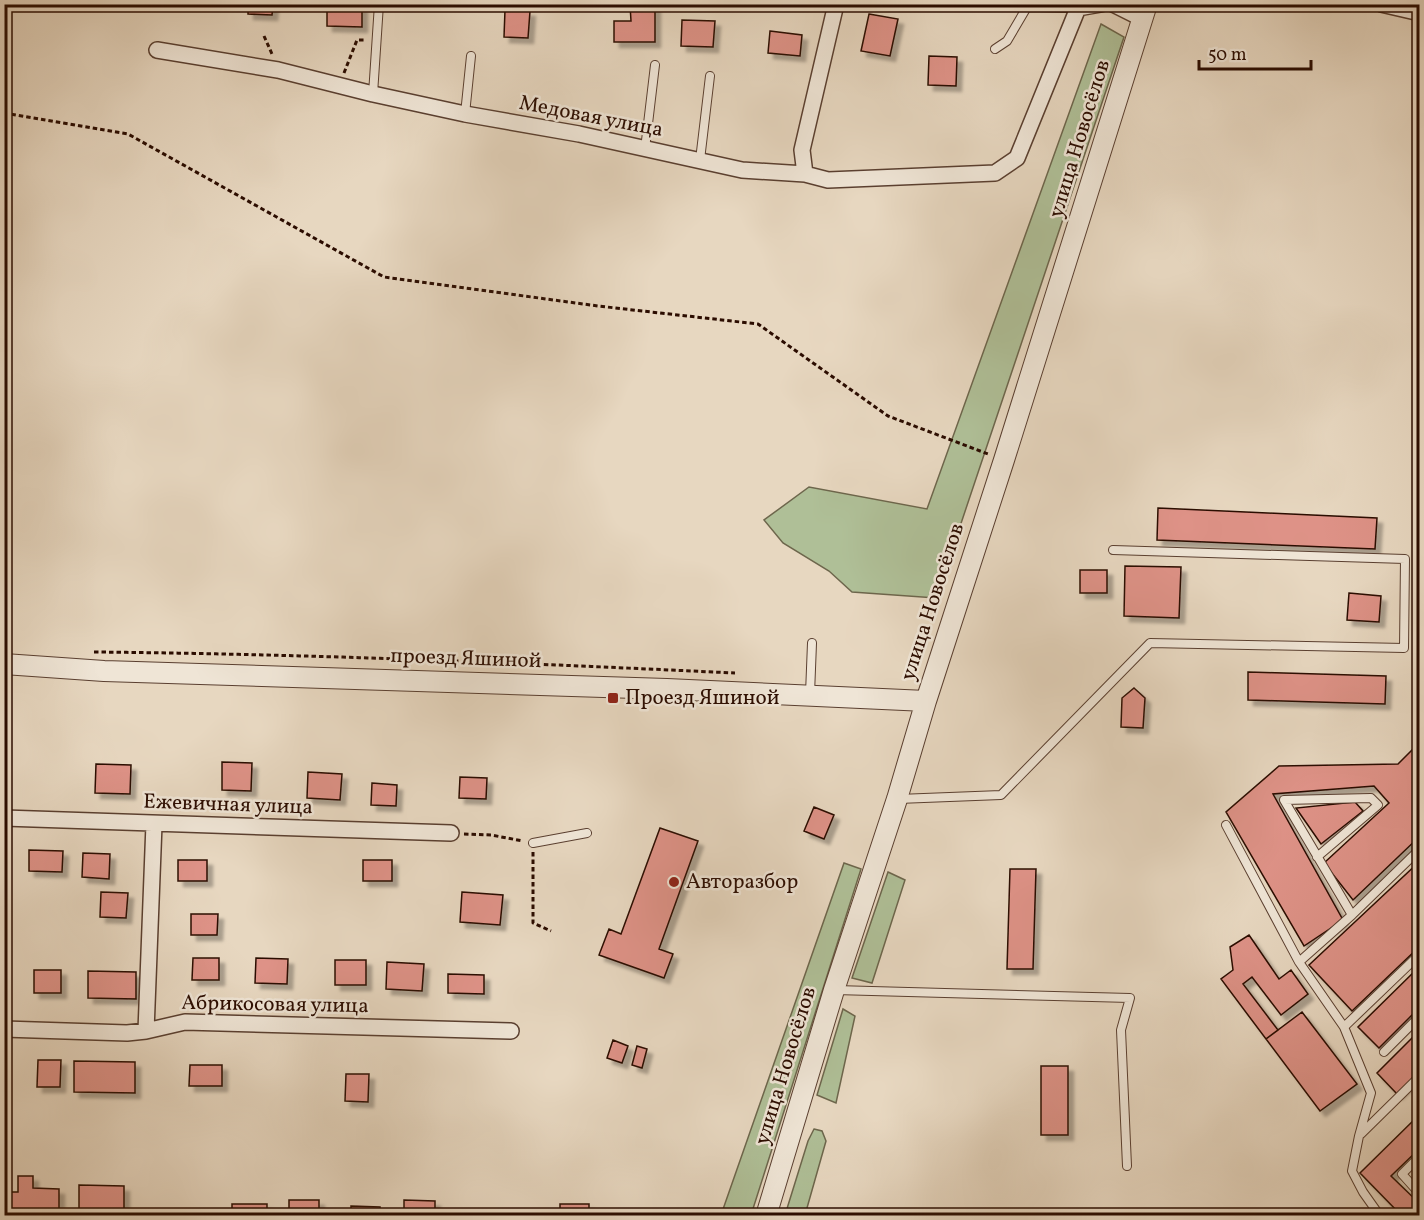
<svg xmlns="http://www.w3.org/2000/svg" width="1424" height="1220" font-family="Vollkorn,serif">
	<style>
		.green { fill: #afbf97; stroke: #6d664c; stroke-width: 1.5 }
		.building { fill: #de9287; stroke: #2b0c00; stroke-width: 1.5; filter: url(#shadow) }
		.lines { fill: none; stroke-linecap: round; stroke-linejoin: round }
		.service-casing { stroke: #5a3f30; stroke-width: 10 }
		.minor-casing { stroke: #5a3f30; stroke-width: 18 }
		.tertiary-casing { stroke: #5a3f30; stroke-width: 22 }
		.path { stroke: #2b0c00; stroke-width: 3; stroke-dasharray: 4.5 3; stroke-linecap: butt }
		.service { stroke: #efe5d6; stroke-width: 8 }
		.minor { stroke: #efe5d6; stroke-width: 15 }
		.tertiary { stroke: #efe5d6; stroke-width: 20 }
		.poi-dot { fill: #8f2418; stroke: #efe5d6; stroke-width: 2 }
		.labels { text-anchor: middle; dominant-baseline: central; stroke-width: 5; stroke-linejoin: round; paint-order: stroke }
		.street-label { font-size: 21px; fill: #2b0c00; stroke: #efe5d6 }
		.poi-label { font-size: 21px; fill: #2b0c00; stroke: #efe5d6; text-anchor: start }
	</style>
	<defs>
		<filter id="shadow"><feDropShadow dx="5.5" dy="5.5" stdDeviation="1.5" flood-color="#0004"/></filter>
	</defs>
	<rect width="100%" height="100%" fill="#e7d7c0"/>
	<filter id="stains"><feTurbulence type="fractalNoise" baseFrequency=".00333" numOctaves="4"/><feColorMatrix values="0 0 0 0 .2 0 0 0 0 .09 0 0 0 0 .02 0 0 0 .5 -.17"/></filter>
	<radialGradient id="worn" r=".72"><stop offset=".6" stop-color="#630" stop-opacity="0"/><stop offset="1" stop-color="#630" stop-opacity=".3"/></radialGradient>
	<path class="green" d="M1101,24L1124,37L936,598L852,592L829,571L783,543L764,520L809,487L927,509Z
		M844,863L861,869L751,1215H721Z
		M888,872L905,880L872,983L852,978Z
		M843,1009L855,1016L836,1103L817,1095Z
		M814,1129L822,1131L826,1141L805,1215H785L808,1141Z"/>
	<path class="building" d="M248,4H273L272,15L248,14Z
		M327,5L362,6V27L327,26Z
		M630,5H655V42H614V21H631Z
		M505,10L530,11L528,38L504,37Z
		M869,14L898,19L890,56L861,51Z
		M682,20L715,21L713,47L681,46Z
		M770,31L802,35L800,56L768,53Z
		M929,56L957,57L956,86L928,85Z
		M1158,508L1377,518L1375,549L1157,540Z
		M1125,566L1181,567L1179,618L1124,616Z
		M1080,570H1107V593H1080Z
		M1349,593L1381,596L1379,622L1347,620Z
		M1248,672L1386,676L1385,704L1248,700Z
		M1134,688L1145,698L1143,728L1121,727L1122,698Z
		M1420,742V836L1353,900L1324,863L1389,803L1374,786L1273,794L1343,920L1304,946L1226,812L1279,766L1398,764Z
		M222,762L252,763L251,791L222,790Z
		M96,764L131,765L130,794L95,793Z
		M308,772L342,774L340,800L307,798Z
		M460,777L487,778L486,799L459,798Z
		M372,783L397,785L396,806L371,805Z
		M1355,802L1363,811L1321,844L1296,808Z
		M814,807L834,815L824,839L804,831Z
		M660,828L698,841L659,949L673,954L664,978L599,955L609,929L621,934Z
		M29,850L63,851L62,872L29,871Z
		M83,853L110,854L109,879L82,877Z
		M178,860H207V881H178Z
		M363,860H392V881H363Z
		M1420,861V946L1352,1011L1309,965Z
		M1010,869H1036L1033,969H1007Z
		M101,892L128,893L126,918L100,917Z
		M462,892L503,895L500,925L460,922Z
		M191,914H218L217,935H191Z
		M1249,935L1279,979L1291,970L1308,994L1281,1015L1252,977L1243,984L1278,1030L1266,1039L1221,979L1233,970L1230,947Z
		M193,958H219V980H192Z
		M256,958L288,959L287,984L255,983Z
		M335,960H366V985H335Z
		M387,962L424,964L422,991L386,989Z
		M1420,966V1007L1379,1048L1358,1027Z
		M34,970H61V993H34Z
		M88,971L136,972V999L88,998Z
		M448,974L484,975V994L448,993Z
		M1302,1012L1357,1084L1320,1111L1266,1039Z
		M1420,1030V1071L1397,1094L1377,1073Z
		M613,1040L628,1046L622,1063L607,1058Z
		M637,1046L647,1049L642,1068L632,1065Z
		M38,1060H61L60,1087H37Z
		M74,1061L135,1062V1093L74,1092Z
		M190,1065H222V1086H189Z
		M1041,1066H1068V1135H1041Z
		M346,1074H369L368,1102L345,1101Z
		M1420,1114V1148L1391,1176L1420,1204V1216H1402L1360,1173Z
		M1420,1171V1187L1412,1179Z
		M18,1176H33V1188L59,1189V1211H8L9,1192H18Z
		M79,1185L124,1186V1214H79Z
		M289,1200H319V1216H289Z
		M404,1200L435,1201V1216H404Z
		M232,1204H267V1216H232Z
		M560,1204H589V1216H560Z
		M351,1206L380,1207V1216H351Z"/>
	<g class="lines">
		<defs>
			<path id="service" d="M995,49L1007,41L1027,7L1078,8
				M373,94L379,4
				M465,114L471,56
				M645,149L655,65
				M700,160L710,76
				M810,694L812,643
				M898,799L1001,795L1150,643L1404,648L1405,559L1113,550
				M1226,825L1299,962L1344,1027L1371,1093L1359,1136L1352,1171L1363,1192L1380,1216
				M533,843L587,833
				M1317,857L1378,805L1371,798L1284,800L1352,915
				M1299,962L1352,915L1420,849
				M835,990L1130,998L1121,1030L1127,1166
				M1344,1027L1420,954
				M1384,1052L1420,1016
				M1361,1134L1420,1076
				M1420,1156L1402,1174L1420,1194"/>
			<path id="minor" d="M1113,4L1143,19
				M1381,4L1420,13
				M1078,8L1101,4
				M157,50L278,70L373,94L465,114L579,134L742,170L805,174L828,180L995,173L1017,158L1078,8L1077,4
				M805,174L802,150L836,4
				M4,818L451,833
				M4,1029L127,1033L146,1031L185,1022L511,1031
				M146,1031L154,824"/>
			<path id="tertiary" d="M4,664L104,671L667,689L926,701
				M766,1216L834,990L897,799L926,701L1004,460L1147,4"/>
		</defs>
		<use href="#service" class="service-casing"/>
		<use href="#minor" class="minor-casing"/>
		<use href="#tertiary" class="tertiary-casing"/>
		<path class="path" d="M264,36L272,54
			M344,73L357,40H366
			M4,113L128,134L384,277L598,306L758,324L888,416L988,454
			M94,652C308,654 522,663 735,673
			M464,834L491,835L523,841
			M533,852V923L551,931"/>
		<use href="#service" class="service"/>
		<use href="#minor" class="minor"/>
		<use href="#tertiary" class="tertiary"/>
	</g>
	<g class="poi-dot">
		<rect x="607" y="692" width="12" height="12" rx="3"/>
		<circle cx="674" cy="882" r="6"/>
	</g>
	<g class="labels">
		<g class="street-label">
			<text transform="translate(591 117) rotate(11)">Медовая улица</text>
			<text transform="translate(1080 139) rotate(-73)">улица Новосёлов</text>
			<text transform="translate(933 602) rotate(-72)">улица Новосёлов</text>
			<text transform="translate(466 659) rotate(2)">проезд Яшиной</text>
			<text transform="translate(228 805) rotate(2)">Ежевичная улица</text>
			<text transform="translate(275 1005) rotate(1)">Абрикосовая улица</text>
			<text transform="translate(786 1066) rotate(-73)">улица Новосёлов</text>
		</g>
		<g class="poi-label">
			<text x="625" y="698">Проезд Яшиной</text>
			<text x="686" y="882">Авторазбор</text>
		</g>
	</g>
	<rect width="1424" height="1220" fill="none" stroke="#e7d7c0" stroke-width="24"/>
	<rect x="6" y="6" width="1412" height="1208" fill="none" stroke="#2b0c00" stroke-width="3"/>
	<rect x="12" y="12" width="1400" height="1196" fill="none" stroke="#2b0c00" stroke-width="1.5"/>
	<path d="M1199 60v9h112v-9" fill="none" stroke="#2b0c00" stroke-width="3"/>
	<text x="1208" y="60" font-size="18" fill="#2b0c00" stroke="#efe5d6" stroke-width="4.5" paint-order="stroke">50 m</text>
	<rect width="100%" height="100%" filter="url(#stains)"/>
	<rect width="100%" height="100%" fill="url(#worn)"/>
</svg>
